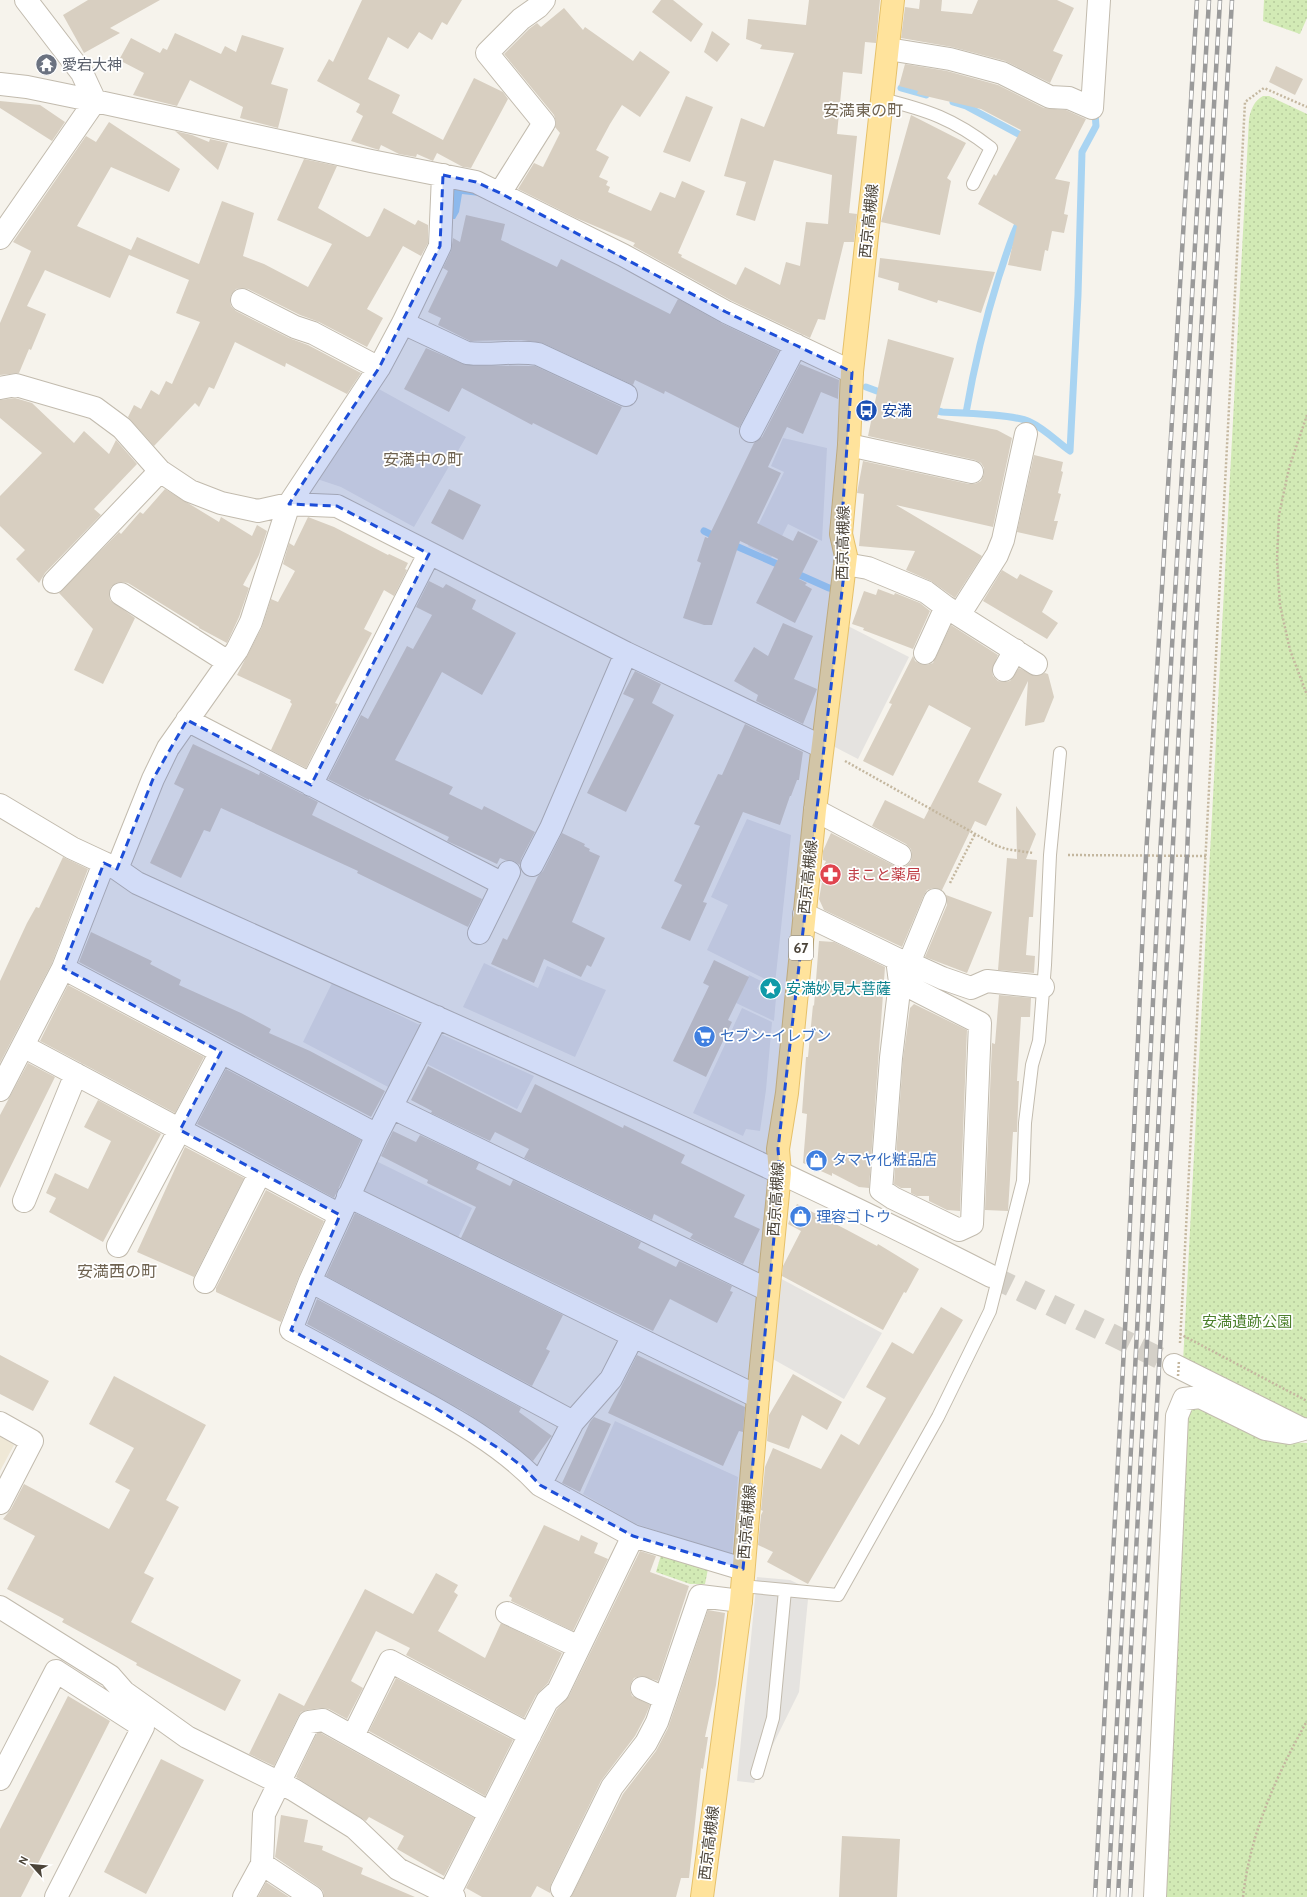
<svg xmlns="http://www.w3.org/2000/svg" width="1307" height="1897" font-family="Cabin,'Noto Sans JP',sans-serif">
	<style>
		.education { fill: #efe8d6 }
		.park { fill: url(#park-dots) }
		.parking { fill: #e5e3e0 }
		.water { fill: #a9d4f2 }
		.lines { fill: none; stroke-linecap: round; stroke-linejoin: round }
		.stream { stroke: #a9d4f2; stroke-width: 7 }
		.building { fill: #d8cfc1 }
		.minor-tunnel { stroke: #d4d0c8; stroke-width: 22; stroke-dasharray: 22 11; stroke-linecap: butt }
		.service-casing { stroke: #c2bbae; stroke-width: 14 }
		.minor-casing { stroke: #c2bbae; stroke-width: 24 }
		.primary-casing { stroke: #e6c16a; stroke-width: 24 }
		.path { stroke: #c4b79f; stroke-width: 2.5; stroke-dasharray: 2 2; stroke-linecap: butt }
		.service { stroke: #fff; stroke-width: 12 }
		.minor { stroke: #fff; stroke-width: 22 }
		.primary { stroke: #ffe39c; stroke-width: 22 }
		.rail-casing { stroke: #9a9a9a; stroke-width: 4.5 }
		.rail { stroke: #fff; stroke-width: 3; stroke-dasharray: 9; stroke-linecap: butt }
		.path-bridge { stroke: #c4b79f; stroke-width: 2.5; stroke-dasharray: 2 2; stroke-linecap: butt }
		.marked { fill: #1d4ed8; fill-opacity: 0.2; stroke: #1d4ed8; stroke-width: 3; stroke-dasharray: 8 5; stroke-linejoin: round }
		.labels { text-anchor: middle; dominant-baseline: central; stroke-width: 3.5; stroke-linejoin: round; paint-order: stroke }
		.shield { fill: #fff; stroke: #817c74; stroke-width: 1 }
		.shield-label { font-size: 14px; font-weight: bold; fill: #4b4439 }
		.worship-label { font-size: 15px; fill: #5b616d; stroke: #fff; text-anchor: start }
		.street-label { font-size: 15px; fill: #4b4439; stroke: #fff }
		.transit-label { font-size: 15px; fill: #164399; stroke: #fff; text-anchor: start }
		.health-label { font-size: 15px; fill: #be3a42; stroke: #fff; text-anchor: start }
		.culture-label { font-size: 15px; fill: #0d838f; stroke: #fff; text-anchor: start }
		.shop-label { font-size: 15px; fill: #366cbe; stroke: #fff; text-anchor: start }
		.park-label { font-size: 15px; fill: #4a7f2a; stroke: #fff }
		.neighbourhood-label { font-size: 16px; fill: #6e6250; stroke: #fff }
	</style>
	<defs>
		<pattern id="park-dots" width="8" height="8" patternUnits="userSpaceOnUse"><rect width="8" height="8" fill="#d2eab5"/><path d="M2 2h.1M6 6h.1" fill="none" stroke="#b6ca9c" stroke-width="1.8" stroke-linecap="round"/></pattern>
	</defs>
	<rect width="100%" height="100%" fill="#f6f3ec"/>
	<path class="education" d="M0,1436L14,1445L0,1471Z"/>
	<path class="park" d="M1264,0H1307V18L1300,34L1263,21Z
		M1263,96H1269L1307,114V1424L1183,1362L1249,119C1251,109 1254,101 1263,96Z
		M1199,1406L1289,1442L1307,1443V1897H1161L1186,1413L1193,1408Z
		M661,1555L708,1569L705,1584H690L656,1572Z"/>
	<path class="parking" d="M377,388L466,437L414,527L341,487L317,479Z
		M783,438L827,448L822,541L788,524L771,558L748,546L784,472L771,466Z
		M846,625L909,657L858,759L831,745Z
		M747,819L791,835L775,984L707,950L728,905L711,897Z
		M484,963L538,988L547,966L606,990L575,1057L463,1007Z
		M749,975L761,981L757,989L776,998L774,1021L736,1003Z
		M332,983L422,1026L390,1088L303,1042Z
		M742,1008L772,1022L766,1090L760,1131L746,1129L743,1136L693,1113Z
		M441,1034L534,1076L517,1109L427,1064Z
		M376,1161L472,1208L457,1240L360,1193Z
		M776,1276L882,1333L844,1399L771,1358Z
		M615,1421L738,1477L732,1555L636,1524L583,1494Z
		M757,1577L790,1580L809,1589L799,1692L754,1783L737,1781Z"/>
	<path class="water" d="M467,189L480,196L462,194L459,212L455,219H450L453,190Z"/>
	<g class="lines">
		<path class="stream" d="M901,88L926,95
			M953,102L966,106L1026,138
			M866,387L885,394
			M931,409L942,412C962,413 1014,414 1030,422C1045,429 1056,441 1070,451L1078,295L1082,152L1096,126L1095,113
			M966,413C974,366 985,321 999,276C1006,256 1011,236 1021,218
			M704,531L718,538
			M729,543L784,567
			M793,572L829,588"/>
	</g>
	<path class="building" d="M88,0H160L110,28L120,33L84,53L63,15Z
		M362,0H462L447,25L442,22L432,40L419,32L408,49L388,37L368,79L400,95L392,113L443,140L474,78L503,92L508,99L471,168L463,167L437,153L433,161L417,154L416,157L399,154L381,145L379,150L351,141L363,116L356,112L360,104L317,81L329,59L333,62Z
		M661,0H673L703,24L691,42L652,12Z
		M809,0H880L876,43L865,42L862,74L843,72L837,134L857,136L849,213L857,214L854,242H844L825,320L818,319L810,338L732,301L633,246L635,243L576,218L518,189L534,163L543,167L560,133L555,127L556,122L554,115L504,54L529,29L537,23L541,27L564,8L583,30L585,27L633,61L640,51L670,72L640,117L622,105L610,124L596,150L609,157L599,177L608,181L606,185L610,187L608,192L651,211L660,192L675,198L682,181L705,191L678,253L682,255L681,257L736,285L745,267L780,285L786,262L800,266L806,222L828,224L832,175L774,160L755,221L736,215L746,182L724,176L741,118L764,127L794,53L760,49L762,45L746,39L748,19L806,25Z
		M920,0H942L941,11L972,14L978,0H1057L1074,8L1053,51L1063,55L1050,83L1005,61L952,47L901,38L905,7L919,9Z
		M712,31L730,44L717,62L704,52Z
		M175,33L221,54L225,46L236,52L242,35L284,48L271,84L288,89L278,128L240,118L243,107L190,80L177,106L133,95L144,73L119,60L131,38L160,53L163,48L167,50Z
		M905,64L947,71L998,85L1044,108L1066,110L1086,119L1055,179L1070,182L1064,214L1068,215L1064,233L1052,231L1048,251L1045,250L1041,271L1008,265L1017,226L978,204L994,174L996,176L1021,130L981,109L917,94L918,91L899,86Z
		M1276,66L1303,79L1295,95L1269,82Z
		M686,96L713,107L690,162L663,152Z
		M0,101L40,105L65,122L52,141L0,108Z
		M911,115L966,143L947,178L951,181L940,235L881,222Z
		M109,122L180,169L169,192L111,167L77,226L131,250L137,237L199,264L222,201L254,213L243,256L264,264L308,287L332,244L277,220L304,159L337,166L318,208L367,237L370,236L384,208L415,225L418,220L428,225V243L421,256L403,246L367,309L383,318L367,347L319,322L300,315L248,289L242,288L236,289L231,295L230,301L231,306L236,311L289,338L308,345L361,373L347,394L286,363L285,367L235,342L214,389L209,387L199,407L195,403L154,446L128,417L134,405L141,409L151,390L159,395L166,381L172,384L200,322L176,313L189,280L129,255L110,298L45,270L27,306L46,314L31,350L29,349L19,373L0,375V323L31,251L13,242L86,136L96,142Z
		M175,131L192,135L209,142L210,139L228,143L218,170Z
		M466,215L505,224L501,240L557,267L561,259L670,314L678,299L721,323L779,351L739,428L665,391L664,394L635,380L633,385L543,343L521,340L470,341L438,325L441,318L428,312L448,271L443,268L451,251L453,238L460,242Z
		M880,258L995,272L981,313L938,300L937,303L898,290L899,283L878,277Z
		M888,339L954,358L937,418L997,430L1012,438L993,527L896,505L982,556L955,598L931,581L906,570L915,551L859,546L864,494L857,493L863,461L969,484H975L981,481L984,474V468L981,463L975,460L868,436Z
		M426,348L466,365L535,366L622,407L597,455L533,423L532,425L462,388L449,412L404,389Z
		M800,364L839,380L838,399L821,392L803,434L787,427L768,467L781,473L757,523L793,541L798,531L818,541L799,579L807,583L805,585L812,589L795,623L756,603L778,559L740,541L712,625H704L683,618L701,563L697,561L705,537L708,538L754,443L762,437Z
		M15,398L32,403L74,443L84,431L109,454L116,440L137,464L94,509L101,515L45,573L39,583L16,559L25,550L0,526V496L42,453L0,418V400Z
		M1034,455L1063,462L1061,471L1063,472L1058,493L1061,494L1054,521H1058L1053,540L1017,532Z
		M165,489L219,522L221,517L252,536L257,525L267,531L259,555L243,585L249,588L239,617L227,643L199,628V627L128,583L121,582L116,583L111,587L109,593L110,600L135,618L103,684L74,670L93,629L59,593L119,532L121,534L140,512L143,514Z
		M449,489L481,505L463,540L431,523Z
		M308,517L334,527L388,555L389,554L408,563L405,569L407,570L394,596L384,590L364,629L372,633L335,703L338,704L306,768L271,750L292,704L290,702L291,700L237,675L262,627L271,599L278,602L295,571L283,564L289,543L294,546Z
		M1002,570L1017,579L1020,574L1053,591L1042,612L1058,623L1047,639L983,601Z
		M429,581L443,588L446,584L476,600L472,609L516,633L482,695L442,672L395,760L453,787L449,794L482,810L484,806L535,832L521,859L520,865L514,861L505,860L500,858L497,864L447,841L449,837L369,799V800L328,779L361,715L368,719L407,646L413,649L432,615L416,607Z
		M878,589L894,595L895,593L920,603L930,611L913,649L863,630L864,628L852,624L864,591L876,595Z
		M783,623L813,636L794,679L817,689L803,724L756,701L758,695L734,681L754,647L768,656Z
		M951,625L998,655L992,670L993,676L998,681L1004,682L1010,681L1019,668L1035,676L1045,673L1048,674L1054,697L1044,722L1025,726L1028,681L978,782L1002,794L986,826L975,821L942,890L933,888L927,890L924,895L902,947L824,910L819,899L822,882L820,881L821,871L826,861L823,860V851L831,833L895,866L901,867L906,866L911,861L912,854L911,849L906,844L872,826L885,800L924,819L971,728L929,705L893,776L863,761L892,704L889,703L913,656L915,661L920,664L927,665L933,663Z
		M635,671L661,684L652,703L674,715L626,812L587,793L634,699L623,694Z
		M745,724L803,752L799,780H797L791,796H790L780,825L743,812L703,902L707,903L690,941L661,928L682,885L674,881L700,826L694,824L718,774L722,775Z
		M193,744L259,775L260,772L318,802L312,815L482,899L468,927L357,873L358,871L221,808L210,832L204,830L181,878L150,863L184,789L174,784Z
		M1016,806L1036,834L1026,859L1037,860L1033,917H1029L1026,955L1035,956L1034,973L998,970L1007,858L1017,859Z
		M562,833L585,844L584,846L590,849L589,851L600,856L572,922L605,938L591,967L587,965L581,977L544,959L534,983L491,964L503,938L507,940L538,876L543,871Z
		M63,857L88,869L52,963L0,1063V981L27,923L36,907L39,908Z
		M946,895L992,912L967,973L925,957L947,905Z
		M91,932L152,961L150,964L181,980L179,985L241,1013L271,1029L269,1033L310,1051L385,1091L371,1117L79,962Z
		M819,941L834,942L885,967L869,1188L859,1187L832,1173V1176L803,1163L807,1114L802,1113L806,1057H808L813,1005L814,1006Z
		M714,960L749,977L728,1020L732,1022L706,1077L673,1061L709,986L703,983Z
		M68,985L204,1057L175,1113L40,1041Z
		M999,995L1031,998L1030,1017H1021L1017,1081H1019L1017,1132H1013L1008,1211L985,1210L992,1043L995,1044Z
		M914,1004L967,1030L960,1211L947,1210L929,1201V1196H917L911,1193V1188H901L894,1184L903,1059L910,1008Z
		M28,1063L55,1077L0,1188V1115Z
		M428,1066L521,1113L535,1084L623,1128L624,1125L685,1155L681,1163L745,1195L734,1217L760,1229L743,1264L690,1238L693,1234L654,1214L652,1220L524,1158L529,1149L495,1132L490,1141L431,1113L432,1111L411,1100Z
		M226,1069L361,1140L334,1198L197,1124Z
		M98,1100L163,1135L161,1134L103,1242L49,1212L56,1198L46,1193L55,1173L88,1189L111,1141L84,1127Z
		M393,1131L416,1142L420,1135L479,1163L476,1169L510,1186L513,1180L641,1242L638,1248L676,1267L679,1261L732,1286L730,1291L733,1292L717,1323L670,1299L653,1331L461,1238L476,1207L427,1183L428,1180L381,1156Z
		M185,1147L244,1178L194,1277L137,1252Z
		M266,1190L324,1221L299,1276L281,1322L216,1292V1288Z
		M797,1204L849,1231L877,1246L878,1244L919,1269L906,1293L904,1292L883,1330L782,1276L783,1266L801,1231L788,1224Z
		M355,1213L563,1315L546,1349L550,1351L532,1386L326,1276Z
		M317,1299L521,1408L519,1412L552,1436L550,1438L533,1461L501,1435L464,1411L307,1324Z
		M941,1307L963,1320L808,1584L767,1562L773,1552L758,1545L761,1515L763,1511L761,1510L765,1467L773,1448L821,1469L841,1434L859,1445L886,1398L866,1387L892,1342L913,1354Z
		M0,1355L49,1381L33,1411L0,1394Z
		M637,1355L745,1407L743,1432L739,1431L723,1466L608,1413Z
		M793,1374L842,1402L827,1430L802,1415L789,1449L767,1441L769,1415Z
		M114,1376L206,1425L166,1500L179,1507L144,1573L154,1578L131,1622L241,1680L225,1711L136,1665L137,1663L62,1622L64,1619L7,1589L35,1536L3,1519L11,1509L24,1484L109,1529L130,1490L115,1482L134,1448L89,1424Z
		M594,1417L611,1424L580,1492L562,1483L590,1422Z
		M544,1525L579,1541L581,1535L598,1543L594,1553L608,1559L573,1631L511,1601L512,1598L509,1596Z
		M640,1551L656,1556L650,1572L689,1586L658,1681L641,1676L634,1678L631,1683L630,1690L632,1696L650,1705L645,1717L635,1736L601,1781L551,1884L550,1893L537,1886L531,1897H482L466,1888L557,1709L569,1696Z
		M436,1573L458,1585L454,1592L458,1595L438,1631L485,1658L501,1623L562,1653L548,1683L536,1695L524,1718L406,1655L410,1648L376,1631L351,1681L363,1688L347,1719L329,1709L321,1708L307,1710L301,1712L298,1717L274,1766L249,1754L279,1693L304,1706L365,1589L413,1614Z
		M708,1610L725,1613L716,1685L705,1737H708L703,1769L701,1768L689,1878H681L676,1897H571L623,1794L656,1751L668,1728Z
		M396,1678L513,1740L485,1796L369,1731Z
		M68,1696L110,1721L21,1897H0V1829Z
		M317,1733H321L474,1818L444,1876L397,1849L404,1836L369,1817L366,1821L296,1777Z
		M161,1759L204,1780L146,1894L104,1872Z
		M281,1815L308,1820L304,1842L323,1846L322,1850L363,1868L361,1874L415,1897H324L323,1891L319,1887L275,1857Z
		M842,1836L900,1839L897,1897H839Z
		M266,1882L289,1897H258Z"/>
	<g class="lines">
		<path class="minor-tunnel" d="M991,1276L1174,1365"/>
		<defs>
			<path id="service" d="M882,99C927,110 954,119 991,148L973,184
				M742,1586L838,1595L938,1417L990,1311L1023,1181L1025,1123L1032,1065L1039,1041L1045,965L1050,855L1060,753
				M757,1773L773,1718L785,1590"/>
			<path id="minor" d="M26,0L82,73L95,101
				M888,49L950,59L1002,73L1050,97L1069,98L1092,108L1099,0
				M0,84L27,87L95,101L371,161L476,182L623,255L726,312L852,372
				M500,193L544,123L487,53L521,19L538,7L544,0
				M0,238L95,101
				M242,300L295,327L313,333L379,368
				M403,323L467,353C491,356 515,350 538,354L626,395
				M0,388L16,385L95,408L122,428L160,471L190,491L221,503L258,511L289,504L337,506L626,653L816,744
				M751,431L796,345
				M849,445L972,472
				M845,564L868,568L926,592L946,607L1036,664
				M54,582L160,471
				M121,594L228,662
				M959,615L997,555L1003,540L1026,434
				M925,653L946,607
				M1004,670L1015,650
				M187,720L503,884
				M311,785L429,554
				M0,805L72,848L117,869L137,883C422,1014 712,1133 991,1276
				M815,810L900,855
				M532,865L551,828L626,653
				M117,869L153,779L168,748L237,650L251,622L289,504L379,368L403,323L440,246L443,175
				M804,914L897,959L900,982L891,1058L881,1190L893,1198L959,1230L972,1224L980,1023L900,982
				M479,933L509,872
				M897,959L909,963L942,978L971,988L987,981L1043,987
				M909,963L935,900
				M63,968L377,1135
				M437,1017L377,1135L310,1281L573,1422L540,1485L633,1536L743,1569
				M23,1046L340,1215
				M0,1090L63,968L104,863
				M391,1107L768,1290
				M348,1196L758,1397
				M24,1201L76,1074
				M118,1246L221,1052
				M310,1281L291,1330C329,1350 366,1371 403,1391C451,1417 503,1445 540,1485
				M205,1282L260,1173
				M1174,1365L1302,1429
				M573,1422L611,1379L633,1336
				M0,1423L32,1441L0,1503
				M0,1607L110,1676L124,1692L187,1737L294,1790L355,1828L398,1869L454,1897
				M507,1613L579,1647
				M642,1688L664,1698
				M353,1736L390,1661L530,1735
				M0,1779L56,1671L143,1727L56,1897
				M262,1864L312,1897
				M562,1889L612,1787L646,1743L657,1722L700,1596L741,1601
				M449,1894L547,1701L558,1691L633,1536
				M244,1897L262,1864L264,1814L309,1722L323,1720L490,1813
				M1155,1897L1177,1416L1184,1399L1200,1397L1265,1429L1289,1433L1304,1429"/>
			<path id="primary" d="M702,1897L741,1601L758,1397L780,1173L778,1149L787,1093L815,810L846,556L841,534L849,445L852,372L893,0"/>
		</defs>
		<use href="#service" class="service-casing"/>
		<use href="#minor" class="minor-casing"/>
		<use href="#primary" class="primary-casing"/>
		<path class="path" d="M1307,415L1289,468L1279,515L1277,559L1280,605L1290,650L1307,695
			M845,761L995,845L1006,849L1033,853
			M1068,855L1206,856
			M950,883L975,834
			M1180,1334L1307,1401
			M1180,1343L1245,102L1264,88L1307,107
			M1243,1897C1250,1834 1276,1776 1307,1721"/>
		<use href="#service" class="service"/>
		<use href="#minor" class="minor"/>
		<use href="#primary" class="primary"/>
		<defs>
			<path id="rail" d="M1095,1897L1127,1291L1146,856L1197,0
				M1108,1897L1139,1292L1160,856L1209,0
				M1118,1897L1184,633L1220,0
				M1130,1897L1187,856L1196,630L1232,0"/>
		</defs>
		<use href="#rail" class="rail-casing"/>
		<use href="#rail" class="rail"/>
		<path class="path-bridge" d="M1178,1376L1179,1360"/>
	</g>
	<path class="marked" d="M443,175L476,182L500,193L726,312L852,372L841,534L846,556L778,1149L780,1173L743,1569L633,1536L540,1485L523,1467L498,1448L437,1409L291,1330L340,1215L180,1130L221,1052L63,968L104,863L117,869L153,779L187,720L311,785L429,554L337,506L289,504L379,368L440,246Z"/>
	<defs>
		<symbol id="temple-disc" viewBox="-11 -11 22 22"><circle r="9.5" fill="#6b7280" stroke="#fff"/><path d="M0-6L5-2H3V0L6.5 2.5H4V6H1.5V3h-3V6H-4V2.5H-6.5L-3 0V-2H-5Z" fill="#fff"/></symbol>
		<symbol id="bus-disc" viewBox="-11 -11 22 22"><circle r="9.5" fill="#1a4fb4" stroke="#fff"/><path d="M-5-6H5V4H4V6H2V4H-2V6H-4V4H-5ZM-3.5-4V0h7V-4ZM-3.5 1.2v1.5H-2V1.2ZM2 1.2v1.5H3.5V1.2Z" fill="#fff"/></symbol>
		<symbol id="pharmacy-disc" viewBox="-11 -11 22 22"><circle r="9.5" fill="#e0444e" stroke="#fff"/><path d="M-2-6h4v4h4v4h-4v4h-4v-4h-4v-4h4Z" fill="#fff"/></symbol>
		<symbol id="sight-disc" viewBox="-11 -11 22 22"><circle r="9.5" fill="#0f9aa8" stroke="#fff"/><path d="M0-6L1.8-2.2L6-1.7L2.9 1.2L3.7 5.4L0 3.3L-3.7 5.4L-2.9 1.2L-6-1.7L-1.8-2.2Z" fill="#fff"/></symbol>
		<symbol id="supermarket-disc" viewBox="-11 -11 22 22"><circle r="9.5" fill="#3f7fe0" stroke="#fff"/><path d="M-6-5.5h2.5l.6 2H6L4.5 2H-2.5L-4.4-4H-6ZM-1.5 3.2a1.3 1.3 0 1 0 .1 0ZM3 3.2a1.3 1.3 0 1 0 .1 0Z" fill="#fff"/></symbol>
		<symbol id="shop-disc" viewBox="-11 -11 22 22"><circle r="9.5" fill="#3f7fe0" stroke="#fff"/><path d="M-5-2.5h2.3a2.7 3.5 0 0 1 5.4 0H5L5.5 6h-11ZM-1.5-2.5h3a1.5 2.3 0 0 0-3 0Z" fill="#fff"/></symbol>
	</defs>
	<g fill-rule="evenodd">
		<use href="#temple-disc" x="34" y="52" width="25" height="25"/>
		<use href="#bus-disc" x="854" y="398" width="25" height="25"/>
		<use href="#pharmacy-disc" x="818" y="862" width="25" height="25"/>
		<use href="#sight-disc" x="758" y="976" width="25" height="25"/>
		<use href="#supermarket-disc" x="692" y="1024" width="25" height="25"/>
		<use href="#shop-disc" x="804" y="1148" width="25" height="25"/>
		<use href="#shop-disc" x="788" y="1204" width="25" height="25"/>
	</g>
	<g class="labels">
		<rect class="shield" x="789" y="936" width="24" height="24" rx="3"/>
		<g class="shield-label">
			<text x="801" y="948">67</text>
		</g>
		<g class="worship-label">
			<text x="62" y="65">愛宕大神</text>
		</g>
		<g class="street-label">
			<text transform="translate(869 221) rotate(-84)">西京高槻線</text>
			<text transform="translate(843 543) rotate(-89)">西京高槻線</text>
			<text transform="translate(808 877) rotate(-84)">西京高槻線</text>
			<text transform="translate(776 1199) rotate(-86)">西京高槻線</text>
			<text transform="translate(747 1522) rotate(-85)">西京高槻線</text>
			<text transform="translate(709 1843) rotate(-83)">西京高槻線</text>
		</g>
		<g class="transit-label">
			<text x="882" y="411">安満</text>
		</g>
		<g class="health-label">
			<text x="846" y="875">まこと薬局</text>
		</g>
		<g class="culture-label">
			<text x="786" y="989">安満妙見大菩薩</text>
		</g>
		<g class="shop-label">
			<text x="720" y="1036">セブン-イレブン</text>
			<text x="832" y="1160">タマヤ化粧品店</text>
			<text x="816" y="1217">理容ゴトウ</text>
		</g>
		<g class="park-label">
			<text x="1247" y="1322">安満遺跡公園</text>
		</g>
		<g class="neighbourhood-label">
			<text x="863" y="110">安満東の町</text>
			<text x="423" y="459">安満中の町</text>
			<text x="117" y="1271">安満西の町</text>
		</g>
	</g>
	<g transform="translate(32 1865) rotate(297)" stroke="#ffffff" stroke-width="3" paint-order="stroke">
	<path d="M0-3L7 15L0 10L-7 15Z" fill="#4b4439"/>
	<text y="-6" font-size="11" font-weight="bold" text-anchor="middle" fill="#4b4439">N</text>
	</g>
</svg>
